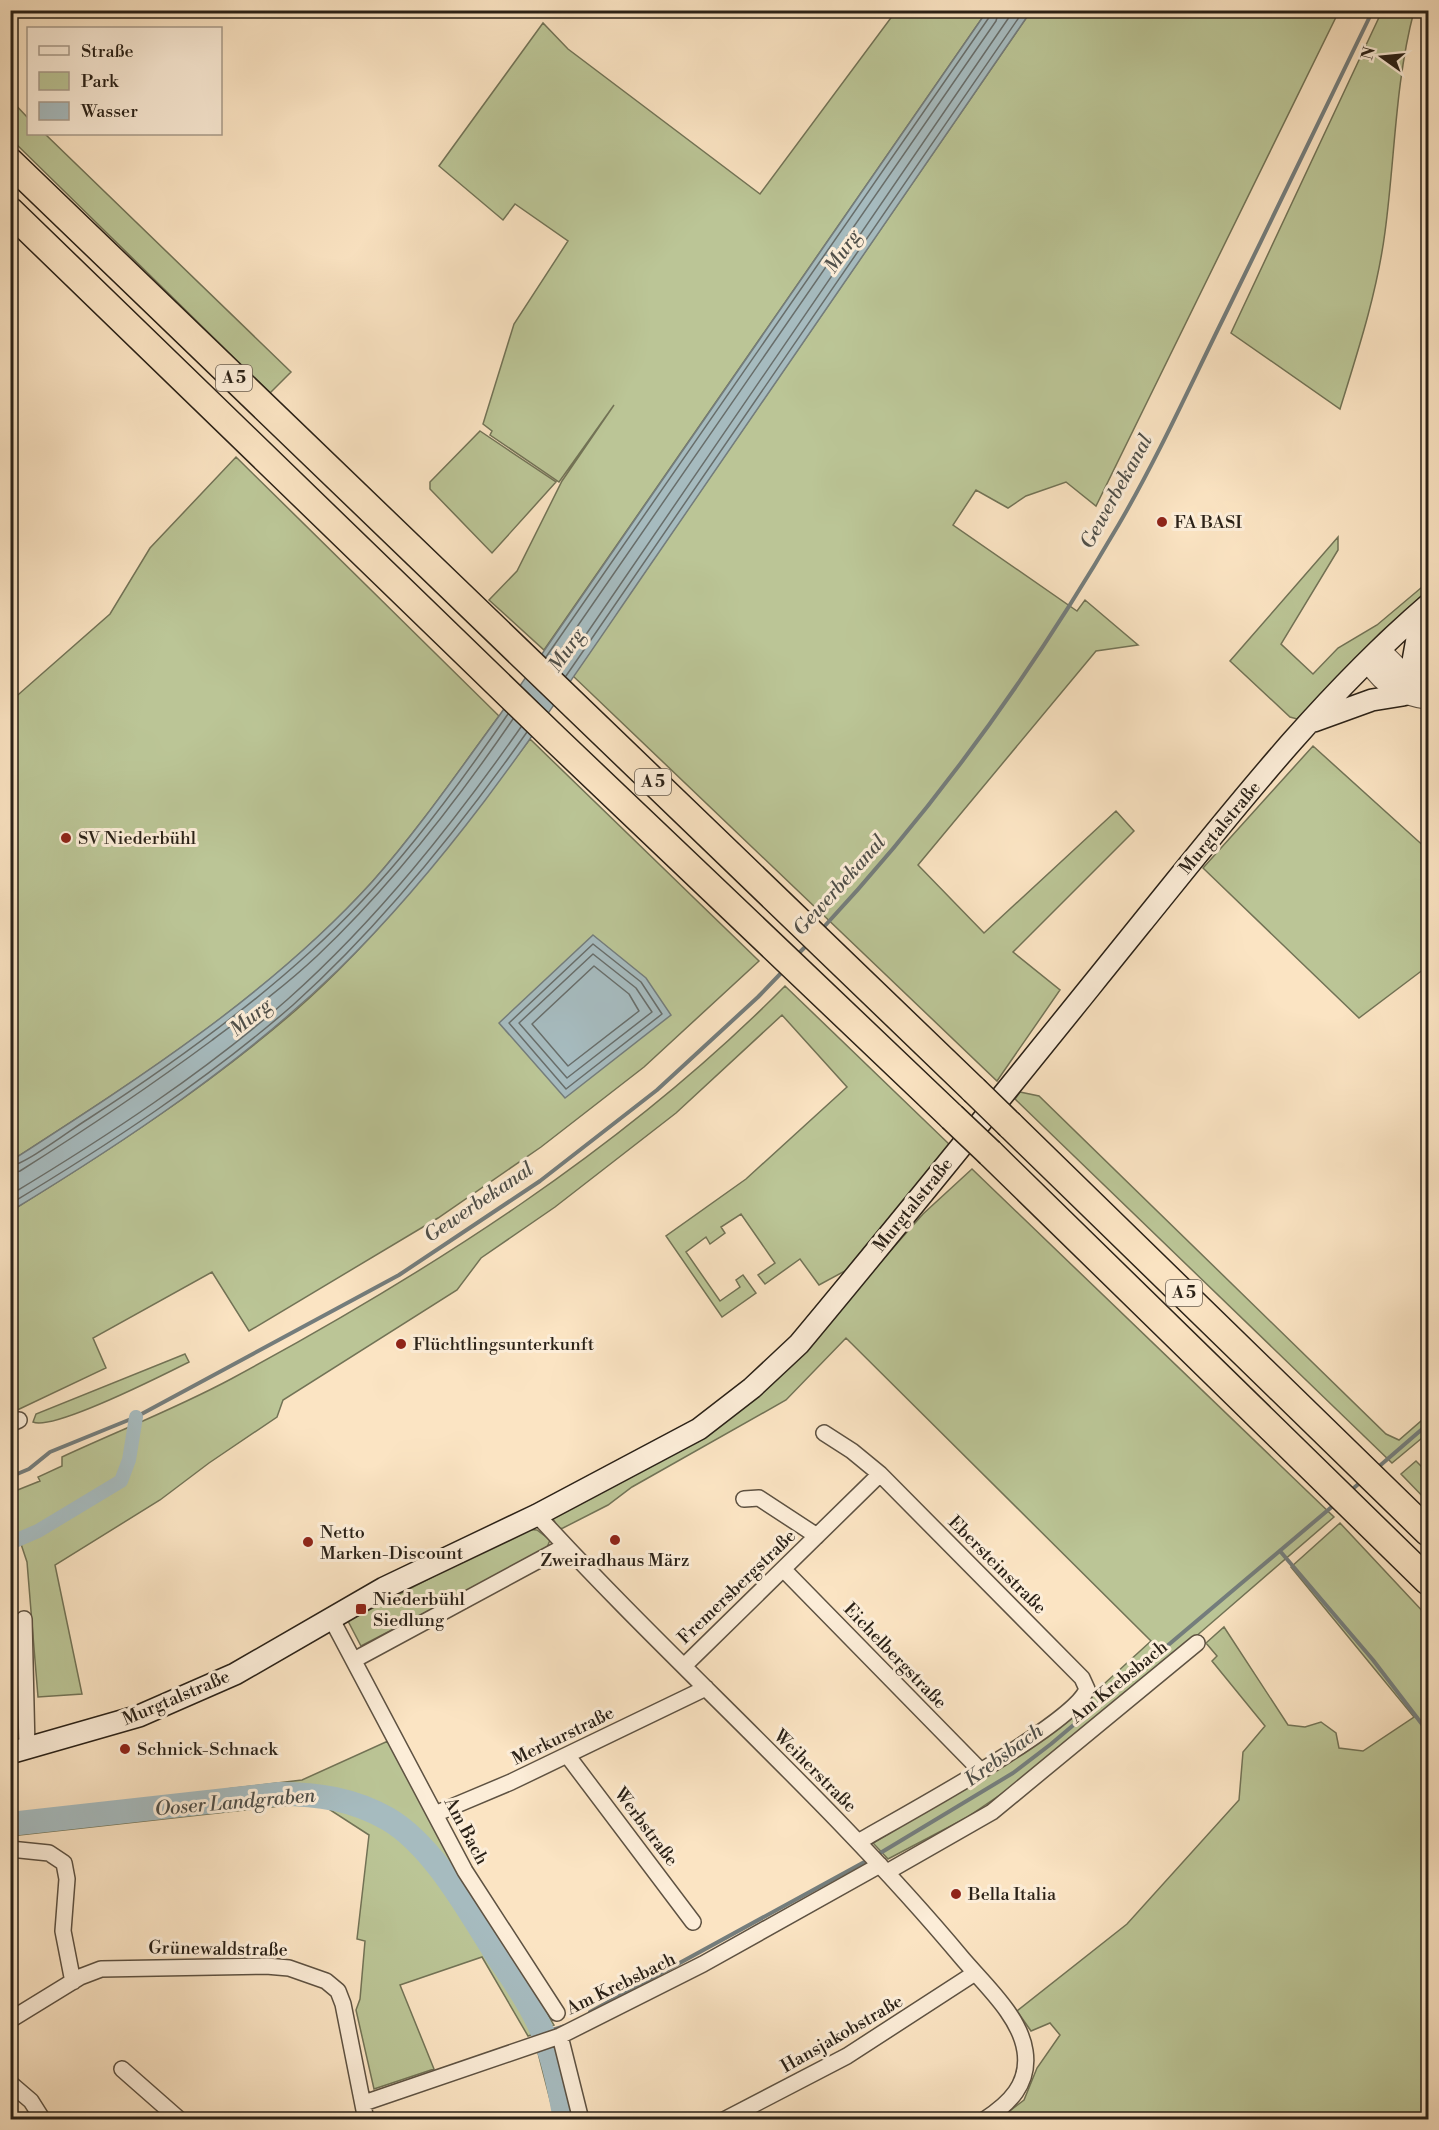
<svg xmlns="http://www.w3.org/2000/svg" width="1439" height="2130" font-family="'Libre Bodoni',serif">
	<style>
		.green { fill: #bbc596; stroke: #727356; stroke-width: 1.5 }
		.water { fill: #a6bbbf; stroke: #747d7c; stroke-width: 1.5 }
		.lines { fill: none; stroke-linecap: round; stroke-linejoin: round }
		.shore { stroke: #686e6b; stroke-width: 1.5 }
		.stream { stroke: #747d7c; stroke-width: 4 }
		.canal { stroke: #a6bbbf; stroke-width: 14 }
		.river { stroke: #a6bbbf; stroke-width: 24 }
		.minor-casing { stroke: #5e5242; stroke-width: 18 }
		.tertiary-casing { stroke: #5e5242; stroke-width: 22 }
		.secondary-casing { stroke: #2a2117; stroke-width: 24 }
		.motorway-casing { stroke: #2a2117; stroke-width: 30 }
		.minor { stroke: #fcedd8; stroke-width: 15 }
		.tertiary { stroke: #fcedd8; stroke-width: 20 }
		.secondary { stroke: #fcedd8; stroke-width: 21 }
		.motorway { stroke: #fbe4c3; stroke-width: 27 }
		.motorway-bridge-casing { stroke: #2a2117; stroke-width: 30; stroke-linecap: butt }
		.motorway-bridge { stroke: #fbe4c3; stroke-width: 27 }
		.poi-dot { fill: #8f2418; stroke: #fcedd8; stroke-width: 2 }
		.labels { text-anchor: middle; dominant-baseline: central; stroke-width: 6; stroke-linejoin: round; paint-order: stroke }
		.shield { fill: #fcedd8; stroke: #695e51; stroke-width: 1.5 }
		.shield-label { font-size: 16px; font-weight: bold; fill: #2a2117 }
		.poi-label { font-size: 18px; fill: #2a2117; stroke: #fcedd8; text-anchor: start }
		.street-label { font-size: 18px; fill: #2a2117; stroke: #fcedd8 }
		.water-label { font-size: 20px; font-style: italic; fill: #4f4f49; stroke: #fcedd8 }
	</style>
	<rect width="100%" height="100%" fill="#fbe4c3"/>
	<filter id="stains"><feTurbulence type="fractalNoise" baseFrequency=".00333" numOctaves="4"/><feColorMatrix values="0 0 0 0 .2 0 0 0 0 .09 0 0 0 0 .02 0 0 0 .5 -.17"/></filter>
	<radialGradient id="worn" r=".72"><stop offset=".6" stop-color="#630" stop-opacity="0"/><stop offset="1" stop-color="#630" stop-opacity=".3"/></radialGradient>
	<path class="green" d="M896,11H987L544,650L489,600L517,571L562,481L614,405L559,482L490,435L492,431L483,424L514,324L568,241L515,204L503,220L439,166L543,23L568,49L760,194Z
		M1031,11H1339L1096,506L1066,482L1026,496L1008,508L976,490L953,525L1077,611L1085,600L1138,645L1096,651L918,865L984,933L1116,811L1134,831L1013,952L1060,990L997,1081L573,676Z
		M1382,11H1414C1395,83 1395,158 1385,232C1377,293 1358,351 1340,409L1231,333Z
		M11,100L28,118V134H45L291,372L270,393L11,139Z
		M480,431L556,482L492,553L430,489V482Z
		M236,457L499,716C458,772 418,830 372,882C270,995 138,1079 11,1161V701L110,614L150,548Z
		M1338,537V550L1281,644L1313,674L1338,648L1377,625L1428,582V590L1380,633L1297,719L1290,717L1230,661Z
		M530,739L759,961L644,1067L541,1147L438,1218L249,1331L212,1272L93,1338L106,1368L11,1413V1211C109,1151 208,1086 296,1010C386,931 458,834 530,739Z
		M1313,746L1428,850V966L1359,1018L1203,868Z
		M785,986L950,1145L845,1271L819,1285L800,1259L765,1284L758,1275L775,1263L741,1214L721,1227L725,1233L710,1244L706,1237L686,1252L720,1301L740,1287L736,1280L743,1275L756,1293L722,1317L666,1236L746,1179L847,1087L782,1015L676,1113L555,1207L481,1258L457,1290L283,1400L277,1417L209,1463L160,1500L55,1565L82,1694L38,1697L27,1562L11,1514L10,1493L40,1481L38,1477L62,1466V1457C118,1431 177,1408 231,1379C429,1272 626,1147 785,986Z
		M1020,1092L1039,1096L1386,1434L1399,1440L1428,1415V1433L1392,1463L1015,1099Z
		M972,1169L1334,1517L1194,1638L1016,1784L966,1818L888,1859L873,1843L1046,1737L1151,1641L846,1338L786,1400L632,1487L608,1505L563,1528L559,1529L553,1519L555,1514L626,1475L829,1320L923,1214Z
		M185,1354L189,1362C165,1374 53,1431 33,1422L36,1414Z
		M1416,1461L1428,1473V1502L1401,1474Z
		M1340,1523L1428,1617V2119L998,2120L1024,2100L1037,2068L1060,2035L1050,2023L1031,2031L1017,2011L1127,1924L1239,1800L1243,1752L1265,1726L1212,1661L1217,1656L1206,1643L1224,1627L1288,1725L1305,1727L1321,1722L1336,1733L1339,1748L1363,1751L1414,1717L1291,1567Z
		M524,1529L537,1530L550,1540L546,1550L361,1646L348,1621Z
		M388,1741L459,1873L554,2025L548,2027L543,2023C510,1961 458,1871 406,1825C383,1804 348,1793 319,1787C290,1782 256,1790 228,1794L227,1789L302,1780Z
		M311,1798C334,1801 357,1805 376,1818C445,1862 498,1963 538,2033L528,2036L482,1957L400,1985L434,2069L374,2089L356,2010L360,1999L365,1941L357,1939L369,1835L318,1802L11,1836V1830L280,1799Z
		M554,2046L573,2119H555L538,2053Z"/>
	<path class="water" d="M987,11H1031C906,193 780,376 655,558C557,700 462,849 338,970C241,1064 126,1141 11,1211V1161C138,1079 269,995 372,882C418,830 458,772 499,716Z
		M593,935L646,978L671,1015L565,1098L499,1023Z"/>
	<g class="lines">
		<path class="shore" d="M546,657L990,16L991,10
			M552,663L996,21L999,10
			M561,671L1014,10
			M566,676L1024,10
			M593,944L641,982L662,1014L566,1089L509,1023Z
			M593,954L636,988L652,1012L567,1078L519,1023Z
			M594,966L629,994L639,1011L568,1066L532,1024Z
			M10,1166C25,1165 73,1128 88,1119C165,1069 242,1014 310,952C386,884 450,798 508,714
			M10,1174L20,1171C85,1130 149,1087 211,1041C247,1014 284,987 317,956C391,886 455,804 513,719
			M10,1195C106,1137 204,1073 288,999C377,920 453,824 521,727
			M10,1204C108,1145 207,1080 293,1005C382,925 458,830 527,732"/>
		<path class="stream" d="M822,929C936,807 1035,668 1119,524C1158,457 1190,386 1224,317C1274,215 1323,113 1373,10
			M797,955L809,943
			M1376,1469L1428,1424
			M10,1477L29,1469L50,1452L136,1417L399,1275L540,1181L657,1090L758,997L784,970
			M1349,1492L1362,1481
			M1280,1551L1373,1660L1428,1732
			M877,1855L1013,1773L1051,1744L1334,1505
			M590,2012L868,1860
			M543,2033L565,2026"/>
		<path class="canal" d="M10,1543L38,1531L121,1481L129,1460L136,1417"/>
		<path class="river" d="M10,1824L279,1794C318,1794 353,1799 388,1819C434,1846 470,1913 498,1957C514,1981 531,2005 542,2031C554,2059 560,2090 565,2120"/>
		<defs>
			<path id="minor" d="M10,1424L19,1420
				M824,1433L852,1451L880,1474L1082,1678L1087,1689C1074,1724 899,1818 858,1842
				M744,1499L759,1498L817,1536
				M537,1515C675,1666 831,1801 962,1958C984,1984 1020,2016 1025,2051C1030,2084 1009,2104 984,2120
				M783,1569L980,1770
				M331,1618L465,1871L557,2013
				M24,1619L27,1749
				M354,1660L565,1546
				M684,1666L880,1474
				M567,1755L693,1922
				M435,1814L511,1782L706,1688
				M10,1849L49,1853L64,1863L67,1879L63,1931L73,1982
				M887,1872L992,1812L1197,1643
				M10,2020L80,1977L101,1969L266,1966L289,1968L326,1981L338,1991L343,2004L366,2120
				M560,2036L581,2120
				M122,2069L180,2120
				M10,2083L31,2101L43,2120
				M364,2103L560,2036L703,1964L880,1865
				M724,2120L847,2056L975,1973"/>
			<path id="tertiary" d="M1380,650L1402,672L1426,689
				M1368,662C1386,687 1398,694 1428,699"/>
			<path id="secondary" d="M1418,684L1413,661L1422,611
				M1314,721L1372,700L1403,695
				M10,1753L139,1716L235,1674L384,1588L537,1515L699,1429L752,1388L799,1344C915,1205 1028,1064 1141,924C1231,813 1320,698 1428,605"/>
			<path id="motorway" d="M10,162L974,1090
				M10,211L554,738L952,1117
				M1010,1125L1428,1532
				M990,1153L1428,1581"/>
		</defs>
		<use href="#minor" class="minor-casing"/>
		<use href="#tertiary" class="tertiary-casing"/>
		<use href="#secondary" class="secondary-casing"/>
		<use href="#motorway" class="motorway-casing"/>
		<use href="#minor" class="minor"/>
		<use href="#tertiary" class="tertiary"/>
		<use href="#secondary" class="secondary"/>
		<use href="#motorway" class="motorway"/>
		<defs>
			<path id="motorway-bridge" d="M974,1090L1010,1125
				M952,1117L990,1153"/>
		</defs>
		<use href="#motorway-bridge" class="motorway-bridge-casing"/>
		<use href="#motorway-bridge" class="motorway-bridge"/>
	</g>
	<g class="poi-dot">
		<circle cx="1162" cy="522" r="6"/>
		<circle cx="66" cy="838" r="6"/>
		<circle cx="401" cy="1344" r="6"/>
		<circle cx="615" cy="1540" r="6"/>
		<circle cx="308" cy="1542" r="6"/>
		<rect x="355" y="1603" width="12" height="12" rx="3"/>
		<circle cx="125" cy="1749" r="6"/>
		<circle cx="956" cy="1894" r="6"/>
	</g>
	<g class="labels">
		<g class="shield">
			<rect x="216" y="365" width="36" height="26" rx="4.5"/>
			<rect x="635" y="769" width="36" height="26" rx="4.5"/>
			<rect x="1166" y="1280" width="36" height="26" rx="4.5"/>
		</g>
		<g class="shield-label">
			<text x="234" y="378">A 5</text>
			<text x="653" y="782">A 5</text>
			<text x="1184" y="1293">A 5</text>
		</g>
		<g class="poi-label">
			<text x="1174" y="522">FA BASI</text>
			<text x="78" y="838">SV Niederbühl</text>
			<text x="413" y="1344">Flüchtlingsunterkunft</text>
			<text x="320" y="1532">Netto<tspan x="320" dy="21">Marken-Discount</tspan></text>
			<text x="615" y="1560" text-anchor="middle">Zweiradhaus März</text>
			<text x="373" y="1599">Niederbühl<tspan x="373" dy="21">Siedlung</tspan></text>
			<text x="137" y="1749">Schnick-Schnack</text>
			<text x="968" y="1894">Bella Italia</text>
		</g>
		<g class="street-label">
			<text transform="translate(1220 828) rotate(-50)">Murgtalstraße</text>
			<text transform="translate(913 1205) rotate(-51)">Murgtalstraße</text>
			<text transform="translate(997 1565) rotate(45)">Ebersteinstraße</text>
			<text transform="translate(737 1587) rotate(-44)">Fremersbergstraße</text>
			<text transform="translate(895 1656) rotate(46)">Eichelbergstraße</text>
			<text transform="translate(1119 1682) rotate(-39)">Am Krebsbach</text>
			<text transform="translate(176 1698) rotate(-23)">Murgtalstraße</text>
			<text transform="translate(563 1736) rotate(-26)">Merkurstraße</text>
			<text transform="translate(815 1771) rotate(45)">Weiherstraße</text>
			<text transform="translate(646 1827) rotate(53)">Werbstraße</text>
			<text transform="translate(466 1831) rotate(62)">Am Bach</text>
			<text transform="translate(218 1949) rotate(1)">Grünewaldstraße</text>
			<text transform="translate(621 1984) rotate(-26)">Am Krebsbach</text>
			<text transform="translate(842 2034) rotate(-30)">Hansjakobstraße</text>
		</g>
		<g class="water-label">
			<text transform="translate(843 252) rotate(-55)">Murg</text>
			<text transform="translate(1117 492) rotate(-61)">Gewerbekanal</text>
			<text transform="translate(567 651) rotate(-55)">Murg</text>
			<text transform="translate(840 886) rotate(-48)">Gewerbekanal</text>
			<text transform="translate(251 1018) rotate(-39)">Murg</text>
			<text transform="translate(479 1203) rotate(-34)">Gewerbekanal</text>
			<text transform="translate(1004 1756) rotate(-36)">Krebsbach</text>
			<text transform="translate(235 1803) rotate(-5)">Ooser Landgraben</text>
		</g>
	</g>
	<rect width="1439" height="2130" fill="none" stroke="#fbe4c3" stroke-width="36"/>
	<rect x="12" y="12" width="1415" height="2106" fill="none" stroke="#2a2117" stroke-width="3"/>
	<rect x="18" y="18" width="1403" height="2094" fill="none" stroke="#2a2117" stroke-width="1.5"/>
	<rect x="27" y="27" width="195" height="108" fill="#fcedd8" stroke="#a89b8b" stroke-width="1.5"/>
	<rect x="39" y="46" width="30" height="9" fill="#fcedd8" stroke="#a89b8b" stroke-width="1.5"/>
	<text x="81" y="57" font-size="18" fill="#2a2117">Straße</text>
	<rect x="39" y="72" width="30" height="18" fill="#bbc596" stroke="#a89b8b" stroke-width="1.5"/>
	<text x="81" y="87" font-size="18" fill="#2a2117">Park</text>
	<rect x="39" y="102" width="30" height="18" fill="#a6bbbf" stroke="#a89b8b" stroke-width="1.5"/>
	<text x="81" y="117" font-size="18" fill="#2a2117">Wasser</text>
	<g transform="translate(1382 57) rotate(285)" stroke="#fcedd8" stroke-width="4.5" paint-order="stroke">
	<path d="M0-4.5L10 22L0 15L-10 22Z" fill="#2a2117"/>
	<text y="-9" font-size="16" font-weight="bold" text-anchor="middle" fill="#2a2117">N</text>
	</g>
	<rect width="100%" height="100%" filter="url(#stains)"/>
	<rect width="100%" height="100%" fill="url(#worn)"/>
</svg>
